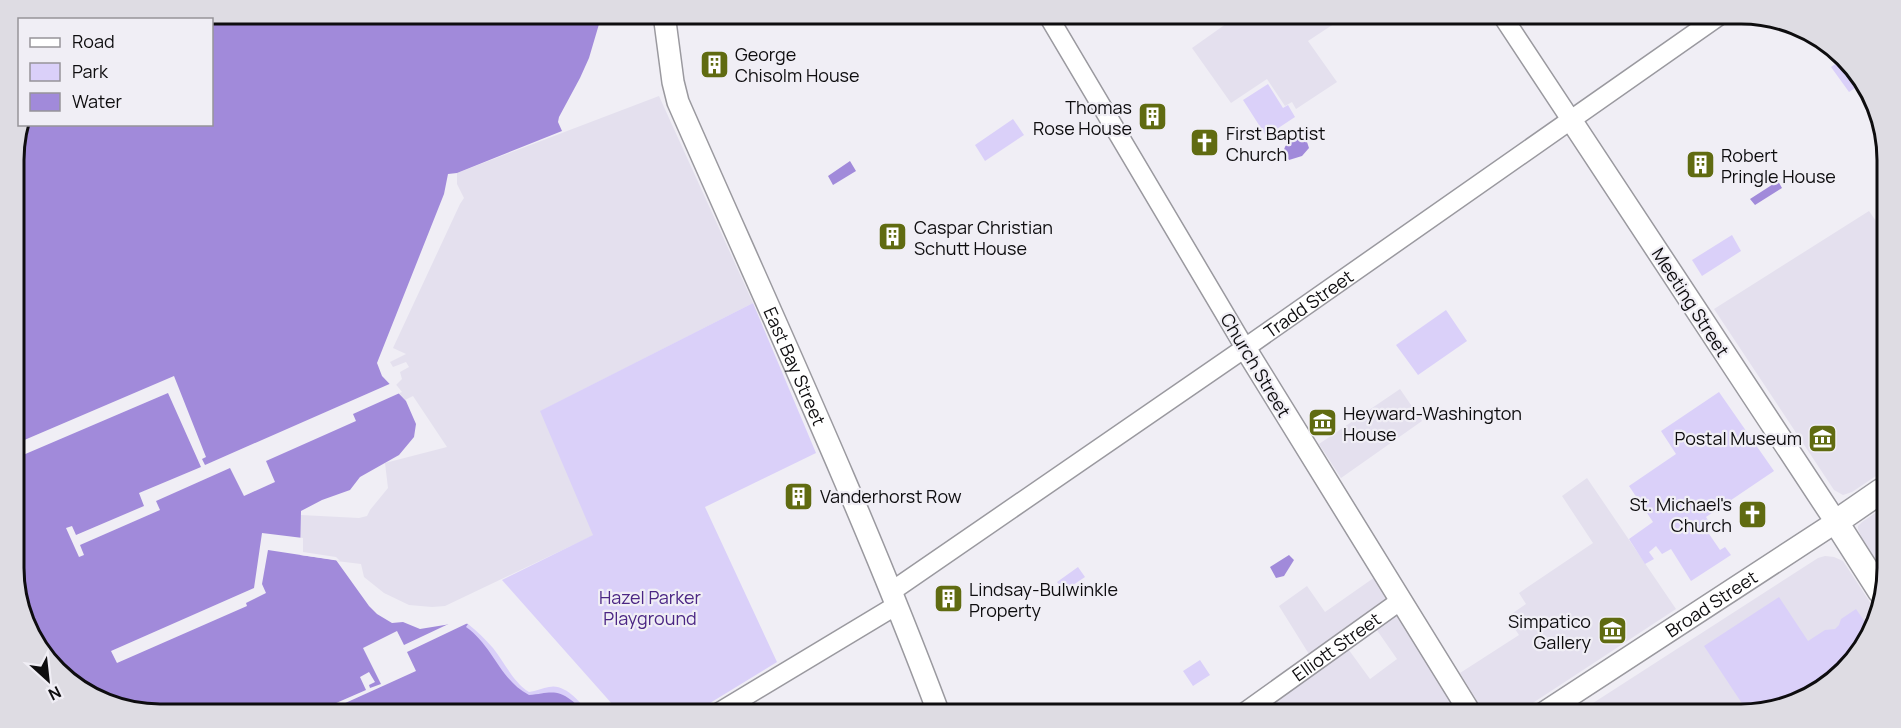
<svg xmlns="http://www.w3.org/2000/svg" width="1901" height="728" font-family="Manrope,sans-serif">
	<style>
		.built { fill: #e4e0ee }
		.green { fill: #dad0f9 }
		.water { fill: #a18ada }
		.pier { fill: #f0eef5 }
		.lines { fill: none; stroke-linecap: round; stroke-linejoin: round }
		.minor-casing { stroke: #9a999f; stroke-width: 21 }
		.tertiary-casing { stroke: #9a999f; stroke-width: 24 }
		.secondary-casing { stroke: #9a999f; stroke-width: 27 }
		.minor { stroke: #fff; stroke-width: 18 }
		.tertiary { stroke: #fff; stroke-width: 21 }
		.secondary { stroke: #fff; stroke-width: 24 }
		.labels { text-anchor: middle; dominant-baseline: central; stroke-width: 4.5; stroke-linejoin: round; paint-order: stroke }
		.poi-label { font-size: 18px; fill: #0e0d0f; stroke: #f0eef5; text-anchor: start }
		.street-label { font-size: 18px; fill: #0e0d0f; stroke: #f0eef5 }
		.park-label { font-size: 18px; fill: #4b2684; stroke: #f0eef5 }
		.rim { fill: none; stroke: #0e0d0f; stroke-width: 3 }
	</style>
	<rect width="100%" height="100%" fill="#f0eef5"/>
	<path class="built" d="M1240,14H1349L1308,41L1337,82L1296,109L1292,102L1285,106L1267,79L1231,103L1192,48Z
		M659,96L753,303L541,411L594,535L445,606L432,607L409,605L384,593L364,577L361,564L262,552L294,535L301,515L359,518L367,516L370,510L388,488L385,463L447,447L413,396L405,400L394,387L402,379L400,372L409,367L406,362L393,367L390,362L406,354L393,348L460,204L464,198L457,184V173Z
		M1869,211L1885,234L1882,472L1852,492L1843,495L1834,490L1714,309Z
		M1400,389L1422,421L1341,478L1319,444Z
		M1587,478L1676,609L1516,714H1485L1460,673L1519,635L1507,617L1526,604L1519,593L1593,543L1562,496Z
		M1881,509L1880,567L1863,541L1858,529V526L1862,522Z
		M1825,556L1834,557L1843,561L1879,616L1830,684L1750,714H1576L1818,558Z
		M1375,577L1390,601L1312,659L1279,606L1307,586L1325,612Z
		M1393,614L1399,616L1459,714H1262L1258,709L1346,646L1370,679L1397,659L1374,626Z"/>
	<path class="green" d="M1844,58L1851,64L1861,84L1849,92L1831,67Z
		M1268,84L1283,108L1288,105L1295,117L1266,136L1243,100Z
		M1013,119L1024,135L985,161L975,145Z
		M1732,235L1741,251L1702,276L1692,260Z
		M753,303L816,453L705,507L777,662L692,714H621L502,580L593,535L540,411Z
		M1446,310L1467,341L1418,375L1396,345Z
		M1719,392L1774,471L1706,517L1712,527L1707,531L1720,550L1725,547L1731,555L1691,581L1671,549L1662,554L1656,546L1649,552L1654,559L1645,564L1629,539L1653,522L1629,486L1676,454L1661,431Z
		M1078,567L1085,577L1064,591L1057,582Z
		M1779,597L1808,641L1825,630L1835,629L1839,625L1841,619L1856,609L1870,629L1830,684L1749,714L1704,646Z
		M468,624C477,631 485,639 493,648C505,663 513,682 529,692C536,691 543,688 549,687C565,683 581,703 590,714H450L452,713L463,630Z
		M1200,660L1210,675L1193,686L1183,671Z"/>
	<path class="water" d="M160,14H602L589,58L580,78L559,117L558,122L562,131L457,173L448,174L444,194L377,363L382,376L406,401L416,424L414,437L399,455L360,477L350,490L322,500L301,511L300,555L336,560L369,606L377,614L392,623L403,622L420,629L463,622L468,624L466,627C494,647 499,679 529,695C547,694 555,688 571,700C577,704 579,710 584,714H160L113,707L50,664L16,596L14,150L21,125L212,124V20L130,19Z
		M1299,138L1306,139L1309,148L1302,156L1289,160L1284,154C1283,144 1290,141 1299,138Z
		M850,161L856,171L833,185L828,176Z
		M1778,181L1782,188L1755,205L1750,199Z
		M1289,555L1294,560L1284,576L1276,578L1270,567Z"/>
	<path class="pier" d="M174,376L206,457L202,459L205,465L394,382L402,392L353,414L356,421L266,461L275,482L244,496L230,468L156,501L160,510L80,545L84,555L79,557L66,528L72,526L76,535L144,506L139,493L201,467L168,393L16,458L15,444Z
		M262,533L303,538V552L336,557L340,561L268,550L262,584L266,593L246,603L247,606L117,663L111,651L254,588Z
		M459,619H463L470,622L407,652L416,671L321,714H311L366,690L360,677L369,672L375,682L369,685L370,688L381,684L363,648L397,631L404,645Z"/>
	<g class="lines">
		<defs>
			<g id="minor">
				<path d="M1047,14L1245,348"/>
				<path d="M1501,14L1571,120"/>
				<path id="s1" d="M892,591L1245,348L1722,14"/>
				<path d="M716,714L897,605"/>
				<path id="s2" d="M1242,714L1400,601"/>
			</g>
			<g id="tertiary">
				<path id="s3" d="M664,14L673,82L678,102C767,305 861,506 939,714"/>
				<path d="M1245,348L1471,714"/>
				<path id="s4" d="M1542,714L1836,522L1571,120"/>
			</g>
			<path id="secondary" d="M1880,591L1836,522L1881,491"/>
		</defs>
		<use href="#minor" class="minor-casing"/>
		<use href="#tertiary" class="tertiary-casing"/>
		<use href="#secondary" class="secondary-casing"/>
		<use href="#minor" class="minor"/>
		<use href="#tertiary" class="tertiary"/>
		<use href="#secondary" class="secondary"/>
	</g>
	<defs>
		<symbol id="building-square" viewBox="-11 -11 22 22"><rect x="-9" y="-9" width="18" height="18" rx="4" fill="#606b11" stroke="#f0eef5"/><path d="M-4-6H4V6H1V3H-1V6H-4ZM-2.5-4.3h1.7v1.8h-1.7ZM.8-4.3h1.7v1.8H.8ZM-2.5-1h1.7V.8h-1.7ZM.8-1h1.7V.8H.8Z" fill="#fff"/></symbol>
		<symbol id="church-square" viewBox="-11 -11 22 22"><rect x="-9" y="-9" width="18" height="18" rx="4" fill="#606b11" stroke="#f0eef5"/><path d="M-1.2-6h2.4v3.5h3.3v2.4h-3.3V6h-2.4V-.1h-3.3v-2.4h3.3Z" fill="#fff"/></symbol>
		<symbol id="museum-square" viewBox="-11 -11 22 22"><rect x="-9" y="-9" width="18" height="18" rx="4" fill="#606b11" stroke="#f0eef5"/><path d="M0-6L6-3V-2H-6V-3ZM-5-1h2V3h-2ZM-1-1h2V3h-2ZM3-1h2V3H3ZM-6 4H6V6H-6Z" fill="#fff"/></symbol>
	</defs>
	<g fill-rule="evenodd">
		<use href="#building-square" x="698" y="48" width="33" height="33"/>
		<use href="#building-square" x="1136" y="100" width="33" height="33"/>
		<use href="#church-square" x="1188" y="126" width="33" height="33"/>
		<use href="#building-square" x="1684" y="148" width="33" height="33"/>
		<use href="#building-square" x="876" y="220" width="33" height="33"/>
		<use href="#museum-square" x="1306" y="406" width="33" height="33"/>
		<use href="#museum-square" x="1806" y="422" width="33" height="33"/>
		<use href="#building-square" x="782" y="480" width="33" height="33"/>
		<use href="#church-square" x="1736" y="498" width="33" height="33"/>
		<use href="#building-square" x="932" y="582" width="33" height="33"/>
		<use href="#museum-square" x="1596" y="614" width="33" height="33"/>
	</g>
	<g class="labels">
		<g class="poi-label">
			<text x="735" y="54">George<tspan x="735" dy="21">Chisolm House</tspan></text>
			<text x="1132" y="107" text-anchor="end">Thomas<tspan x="1132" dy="21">Rose House</tspan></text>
			<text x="1226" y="133">First Baptist<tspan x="1226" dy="21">Church</tspan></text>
			<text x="1721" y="155">Robert<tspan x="1721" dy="21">Pringle House</tspan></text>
			<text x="914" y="227">Caspar Christian<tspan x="914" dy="21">Schutt House</tspan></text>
			<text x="1343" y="413">Heyward-Washington<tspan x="1343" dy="21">House</tspan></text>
			<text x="1802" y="438" text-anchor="end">Postal Museum</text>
			<text x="820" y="496">Vanderhorst Row</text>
			<text x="1732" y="504" text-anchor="end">St. Michael's<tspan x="1732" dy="21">Church</tspan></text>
			<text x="969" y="589">Lindsay-Bulwinkle<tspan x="969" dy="21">Property</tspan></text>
			<text x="1591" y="621" text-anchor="end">Simpatico<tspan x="1591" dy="21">Gallery</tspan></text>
		</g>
		<g class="street-label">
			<text transform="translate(1691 302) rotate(57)">Meeting Street</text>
			<text stroke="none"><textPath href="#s1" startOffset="506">Tradd Street</textPath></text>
			<text stroke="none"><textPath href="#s3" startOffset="378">East Bay Street</textPath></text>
			<text transform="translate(1256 365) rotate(59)">Church Street</text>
			<text stroke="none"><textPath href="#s4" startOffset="202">Broad Street</textPath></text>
			<text stroke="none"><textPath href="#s2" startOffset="116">Elliott Street</textPath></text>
		</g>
		<g class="park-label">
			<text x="650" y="597">Hazel Parker<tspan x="650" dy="21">Playground</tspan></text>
		</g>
	</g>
	<path d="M0 0H1901V728H0ZM160 24H1741A136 136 0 0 1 1877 160V568A136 136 0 0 1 1741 704H160A136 136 0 0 1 24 568V160A136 136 0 0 1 160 24Z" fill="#dedce3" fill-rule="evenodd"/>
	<path class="rim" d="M160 24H1741A136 136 0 0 1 1877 160V568A136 136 0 0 1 1741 704H160A136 136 0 0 1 24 568V160A136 136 0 0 1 160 24Z"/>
	<rect x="18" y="18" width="195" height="108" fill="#f0eef5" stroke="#969499" stroke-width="1.5"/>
	<rect x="30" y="38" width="30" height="9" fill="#ffffff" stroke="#969499" stroke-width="1.5"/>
	<text x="72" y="48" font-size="18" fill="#0e0d0f">Road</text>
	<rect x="30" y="63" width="30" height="18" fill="#dad0f9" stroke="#969499" stroke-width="1.5"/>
	<text x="72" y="78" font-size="18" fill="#0e0d0f">Park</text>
	<rect x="30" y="93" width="30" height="18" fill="#a18ada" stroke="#969499" stroke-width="1.5"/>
	<text x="72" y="108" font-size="18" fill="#0e0d0f">Water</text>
	<g transform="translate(48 680) rotate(153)" stroke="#f0eef5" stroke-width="4.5" paint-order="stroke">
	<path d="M0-4.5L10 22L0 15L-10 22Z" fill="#0e0d0f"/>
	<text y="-9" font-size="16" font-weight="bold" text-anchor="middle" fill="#0e0d0f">N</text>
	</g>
</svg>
